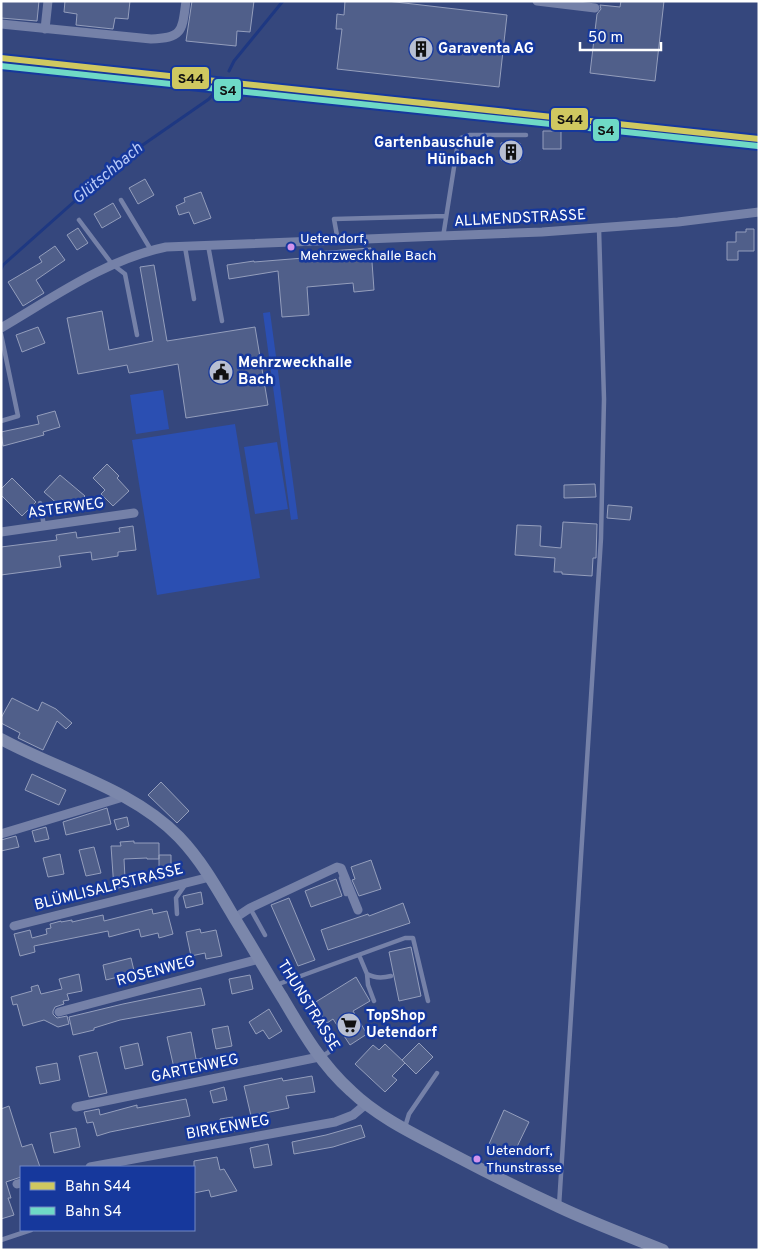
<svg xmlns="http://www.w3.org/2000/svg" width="760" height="1251" font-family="Overpass,sans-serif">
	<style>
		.green { fill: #2b4fb2 }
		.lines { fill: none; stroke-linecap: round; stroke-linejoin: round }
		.stream { stroke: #1e3882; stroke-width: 3 }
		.building { fill: #505f8a; stroke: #949ebc }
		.lane { stroke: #7581a8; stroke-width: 4.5 }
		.street { stroke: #7581a8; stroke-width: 9 }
		.secondary { stroke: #7b87ab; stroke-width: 12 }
		.rail-1-casing { stroke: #16389c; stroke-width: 10 }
		.rail-2-casing { stroke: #16389c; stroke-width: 10 }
		.rail-1 { stroke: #cfc860; stroke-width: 6 }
		.rail-2 { stroke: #6fd9c6; stroke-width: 6 }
		.bus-dot { fill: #d193ec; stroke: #16389c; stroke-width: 2 }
		.labels { text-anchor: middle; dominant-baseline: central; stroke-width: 5; stroke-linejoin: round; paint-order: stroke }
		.bus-label { font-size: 14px; fill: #fff; stroke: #16389c; text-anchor: start }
		.poi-label { font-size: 15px; font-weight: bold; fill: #fff; stroke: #16389c; text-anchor: start }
		.street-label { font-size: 15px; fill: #fff; stroke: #16389c }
		.water-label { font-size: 16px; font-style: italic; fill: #bacbf9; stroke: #16389c }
		.line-badge { stroke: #16389c; stroke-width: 2 }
		.pale-badge-label { font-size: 14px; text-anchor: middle; font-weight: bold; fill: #111 }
	</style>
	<rect width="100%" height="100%" fill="#35477d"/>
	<path class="green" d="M270,312L298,519L291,520L263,313Z
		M163,390L169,429L136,434L130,395Z
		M235,424L260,578L157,595L132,440Z
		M277,442L288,509L255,514L244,447Z"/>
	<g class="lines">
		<path class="stream" d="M229,71L234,61L283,1
			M1,269L3,265L121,160L209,99L220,86"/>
	</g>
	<path class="building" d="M1,1H39L37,21L1,18Z
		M65,1H130L128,19L115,18L113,29L76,25L77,14L64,12Z
		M192,1H254L250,32L237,31L236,46L186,41Z
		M345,1H387L507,15L499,87L337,69L342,29H336L337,14L344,15Z
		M621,1H664L655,81L590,73L597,14L601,9L600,5L620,7Z
		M543,131H561V149H543Z
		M501,143H520V161L501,160Z
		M145,179L154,195L138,204L129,188Z
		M201,192L211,218L194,224L189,212L179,215L176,206L185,202L184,198Z
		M113,203L121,217L102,228L94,214Z
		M78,228L88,243L77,250L67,235Z
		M746,229H754V251H738V260H727V242H736V232H746Z
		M55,246L65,260L36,280L44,293L23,306L8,282L42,262L39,257Z
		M371,248L374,290L354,292L353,283L307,287L309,315L282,317L278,271L229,279L227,265L254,261V262L316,257V252Z
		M154,265L167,341L255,327L268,405L186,418L178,364L129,373L127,365L78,374L67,318L102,311L109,350L153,341L140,267Z
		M38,327L45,343L22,352L16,335Z
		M55,411L60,427L43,432L44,435L3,446L1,432L39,424L37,416Z
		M107,464L119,476L117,478L129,491L113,506L101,494L105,490L93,478Z
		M60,475L85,496L68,513L44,492Z
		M12,478L36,502L22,516L1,495V489Z
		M595,484L596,497L564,498V485Z
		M608,505L632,507L630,520L607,518Z
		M563,522L597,524L596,558H593L592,576L562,574V572H554L555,558L515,555L517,525L541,526L540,546L561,548Z
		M133,526L136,550L118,552V556L92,560L91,552L59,556L61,567L1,575V547L57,540L56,535L76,532L77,538L120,532L119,528Z
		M12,698L38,711L42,702L56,709L72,723L66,729L57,721L43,750L18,738L20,733L1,723V718Z
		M32,774L66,790L59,805L25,790Z
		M161,782L189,811L177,823L148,795Z
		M107,808L111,824L66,835L63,822Z
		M127,817L129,826L117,830L114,820Z
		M46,827L49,839L35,842L32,831Z
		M16,836L19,847L1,851V840Z
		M134,841V843H159V859H147V858L124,859L125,878L134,876L136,884L114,889L111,846H121L120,842Z
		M94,847L101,873L86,876L79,850Z
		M60,854L64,874L48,877L43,858Z
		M159,855H171V873H159Z
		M371,860L381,889L359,896L352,880L355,879L351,867Z
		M336,879L342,896L311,907L305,891Z
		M201,892L203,904L186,908L183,896Z
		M289,898L315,960L298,966L271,905Z
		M403,903L410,923L328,950L321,930L368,914L369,916Z
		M152,909L153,914L167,911L173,934L159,938L158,933L141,937L139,929L109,937L108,931L34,946L35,952L20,956L14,934L30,930L32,938L47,934L46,929L51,928L50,924L61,921V922L72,920V922L103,915L104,921Z
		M200,929L201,933L216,930L222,956L206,959L205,953L191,956L186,932Z
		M411,947L421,996L399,1001L389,952Z
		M131,958L136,979L124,982L122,976L106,980L103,965Z
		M79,974L82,991L67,994L69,1000L63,1001L64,1004L55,1007L53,1011V1014L57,1018L67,1016L69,1024L58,1027L44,1020L23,1026L17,1004L13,1005L11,997L32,991L31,987L38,985L41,994L62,989L59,979Z
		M250,975L253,989L232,994L229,979Z
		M356,977L370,1001L353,1011L367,1034L350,1045L333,1019L327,1023L314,1003Z
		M201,988L205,1005L120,1020L94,1028V1030L73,1035L69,1017L123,1004Z
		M269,1009L282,1031L269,1039L263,1030L256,1034L249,1022Z
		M228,1026L232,1046L216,1049L212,1029Z
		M191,1032L196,1059L203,1058L205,1069L195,1071L193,1063L174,1068L167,1037Z
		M138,1043L143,1065L125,1069L120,1047Z
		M419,1043L433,1057L416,1074L402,1060Z
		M385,1044L405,1063L392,1076L397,1080L385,1092L355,1064L373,1045L379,1050Z
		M97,1052L107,1093L89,1097L79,1056Z
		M57,1063L60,1080L40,1084L36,1067Z
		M312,1076L315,1092L286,1096L289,1108L251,1116L244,1086L282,1078L283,1081Z
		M224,1087L227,1100L213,1103L210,1091Z
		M186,1099L190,1116L110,1132L97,1136L93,1122L87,1123L84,1112L99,1109L100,1115L137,1105V1108Z
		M9,1106L22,1147L32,1144L40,1167H21V1177L6,1182L11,1198H8L14,1215L1,1219V1109Z
		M504,1110L529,1122L513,1155L489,1144Z
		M233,1117L235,1131L222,1133L220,1119Z
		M361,1125L365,1137L333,1147L294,1154L292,1142L326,1135Z
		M76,1128L80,1147L54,1153L50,1133Z
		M268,1144L272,1165L254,1168L250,1148Z
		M217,1157L220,1170L224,1169L237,1191L211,1197L209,1190L194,1193V1161Z"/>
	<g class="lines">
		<path class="lane" d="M121,200L151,250
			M79,220L112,264L125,274L137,335
			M443,237L458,142L461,138L470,135H526
			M338,241L334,219L446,216
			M208,245L222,321
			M185,247L194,299
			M1,334L18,416L1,421
			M40,503L44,526
			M341,878L346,894
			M250,908L265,935
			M177,914L176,898L185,885
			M359,955L367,974C374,978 383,978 391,976
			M367,974L368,985L374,1001
			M290,979C306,999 325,1021 332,1045L329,1052L321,1057
			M276,985L405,938H413L428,1001
			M405,1127L409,1114L437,1073
			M559,1206L601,538L604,399L599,229
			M1,1240L31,1230"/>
		<path class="street" d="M537,1L595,8
			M1,24L151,39C183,38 182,31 186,1
			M45,29L48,1
			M1,328C54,297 105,260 166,247L542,232L678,222L759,212
			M1,532L134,513
			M1,834L123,797
			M235,918L250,908L337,867L341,868L358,910
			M14,926L210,877
			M59,1012L259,959
			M76,1107L319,1057
			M90,1167L335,1122L353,1115L366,1104
			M17,1184L21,1183"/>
		<path class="secondary" d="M1,739C60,771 131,788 179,837C202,861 218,890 235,919C251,945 266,971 282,997C302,1031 321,1064 351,1091C379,1118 416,1135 450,1153C486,1172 522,1190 559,1207C593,1223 628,1236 663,1250"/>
		<defs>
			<path id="rail-1" d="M1,58L759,139"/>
			<path id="rail-2" d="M1,66L758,146"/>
		</defs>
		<use href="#rail-1" class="rail-1-casing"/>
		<use href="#rail-2" class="rail-2-casing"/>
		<use href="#rail-1" class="rail-1"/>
		<use href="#rail-2" class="rail-2"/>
	</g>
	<defs>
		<symbol id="building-disc" viewBox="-11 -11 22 22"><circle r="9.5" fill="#b8bfd2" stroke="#16389c"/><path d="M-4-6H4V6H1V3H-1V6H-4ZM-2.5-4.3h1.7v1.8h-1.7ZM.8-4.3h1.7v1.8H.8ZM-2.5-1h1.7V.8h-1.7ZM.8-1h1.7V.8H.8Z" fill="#111"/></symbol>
		<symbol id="civic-disc" viewBox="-11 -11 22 22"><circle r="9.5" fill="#b8bfd2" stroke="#16389c"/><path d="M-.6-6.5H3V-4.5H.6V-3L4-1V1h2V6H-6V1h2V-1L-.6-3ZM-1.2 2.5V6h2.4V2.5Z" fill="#111"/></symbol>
		<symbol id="supermarket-disc" viewBox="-11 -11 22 22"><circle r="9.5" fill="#b8bfd2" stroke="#16389c"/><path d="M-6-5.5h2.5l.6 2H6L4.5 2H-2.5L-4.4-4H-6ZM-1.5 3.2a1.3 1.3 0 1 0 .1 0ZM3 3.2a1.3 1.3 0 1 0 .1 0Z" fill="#111"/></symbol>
	</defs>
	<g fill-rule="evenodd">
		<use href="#building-disc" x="407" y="35" width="28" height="28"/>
		<use href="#building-disc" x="497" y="138" width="28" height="28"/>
		<use href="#civic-disc" x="207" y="358" width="28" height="28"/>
		<use href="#supermarket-disc" x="335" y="1011" width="28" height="28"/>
	</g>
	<g class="bus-dot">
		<circle cx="291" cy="247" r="4.5"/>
		<circle cx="477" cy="1159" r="4.5"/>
	</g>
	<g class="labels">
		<g class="bus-label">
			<text x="300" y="239">Uetendorf,<tspan x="300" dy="17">Mehrzweckhalle Bach</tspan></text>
			<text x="486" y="1151">Uetendorf,<tspan x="486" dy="17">Thunstrasse</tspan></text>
		</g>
		<g class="poi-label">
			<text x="438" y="49">Garaventa AG</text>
			<text x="494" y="143" text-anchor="end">Gartenbauschule<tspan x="494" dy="17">Hünibach</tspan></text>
			<text x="238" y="363">Mehrzweckhalle<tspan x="238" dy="17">Bach</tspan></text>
			<text x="366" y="1016">TopShop<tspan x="366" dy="17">Uetendorf</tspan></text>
		</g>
		<g class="street-label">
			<text transform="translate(520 219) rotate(-3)">ALLMENDSTRASSE</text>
			<text transform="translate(66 509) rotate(-8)">ASTERWEG</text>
			<text transform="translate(109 888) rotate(-14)">BLÜMLISALPSTRASSE</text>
			<text transform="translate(156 972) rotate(-15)">ROSENWEG</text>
			<text transform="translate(308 1006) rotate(58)">THUNSTRASSE</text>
			<text transform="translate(195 1069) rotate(-12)">GARTENWEG</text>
			<text transform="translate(228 1128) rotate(-10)">BIRKENWEG</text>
		</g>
		<g class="water-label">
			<text transform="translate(108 174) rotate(-40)">Glütschbach</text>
		</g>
	</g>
	<g class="line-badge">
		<rect x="171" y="66" width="39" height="24" rx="5" fill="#cfc860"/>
		<rect x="213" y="78" width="29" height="24" rx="5" fill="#6fd9c6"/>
		<rect x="550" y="107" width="39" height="24" rx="5" fill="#cfc860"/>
		<rect x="592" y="118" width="28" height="24" rx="5" fill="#6fd9c6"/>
	</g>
	<g class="pale-badge-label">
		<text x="191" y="83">S44</text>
		<text x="228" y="95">S4</text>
		<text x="570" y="124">S44</text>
		<text x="606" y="135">S4</text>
	</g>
	<rect width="760" height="1251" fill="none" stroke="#ffffff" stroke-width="5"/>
	<rect x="20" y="1166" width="175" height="65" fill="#16389c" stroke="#7388c4"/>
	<rect x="30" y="1182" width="25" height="8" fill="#cfc860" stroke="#7388c4"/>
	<text x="65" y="1191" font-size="15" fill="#ffffff">Bahn S44</text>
	<rect x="30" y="1207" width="25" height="8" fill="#6fd9c6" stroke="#7388c4"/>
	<text x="65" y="1216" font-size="15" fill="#ffffff">Bahn S4</text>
	<path d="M580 42v8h81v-8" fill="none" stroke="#ffffff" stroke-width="2.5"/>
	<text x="588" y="42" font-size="15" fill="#ffffff" stroke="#16389c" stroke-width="4" paint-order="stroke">50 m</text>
</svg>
